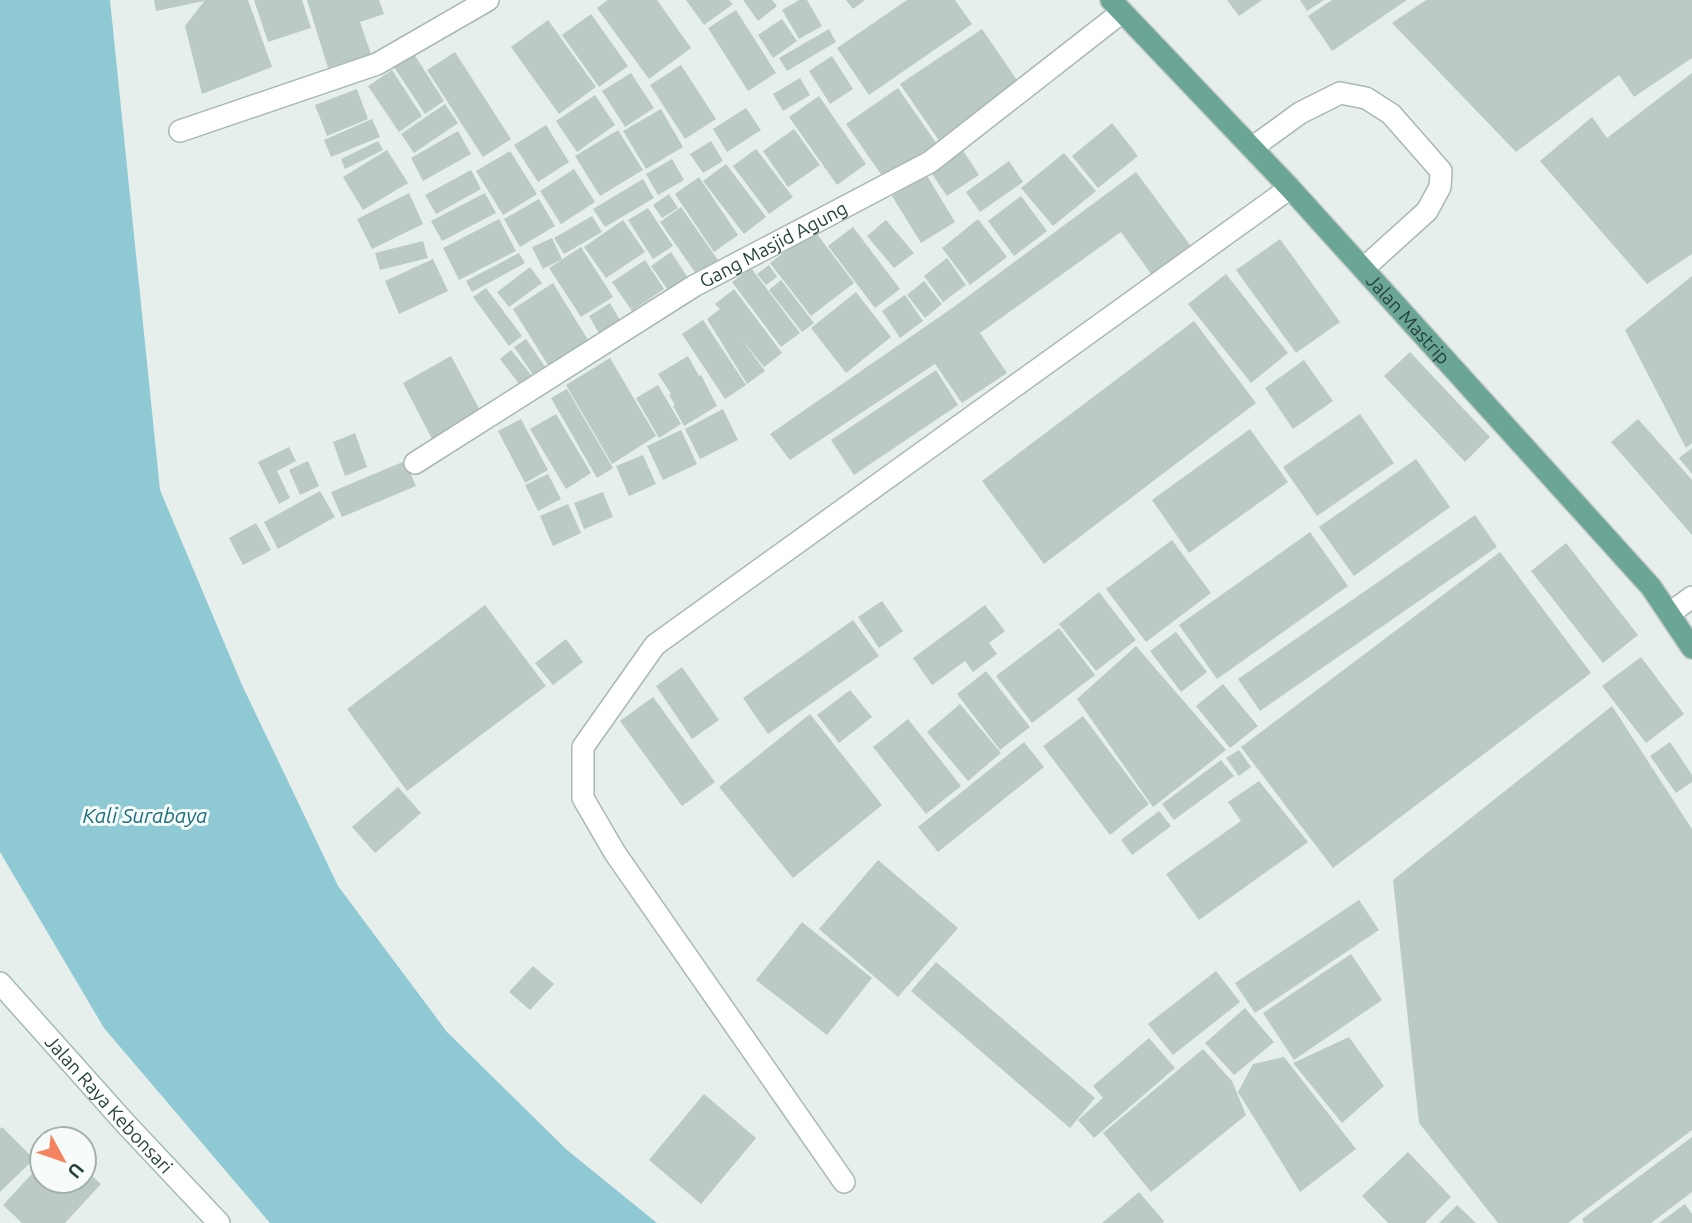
<svg xmlns="http://www.w3.org/2000/svg" width="1692" height="1223" font-family="Ubuntu,sans-serif">
	<style>
		.water { fill: #8ec9d4 }
		.building { fill: #bbcac4 }
		.lines { fill: none; stroke-linecap: round; stroke-linejoin: round }
		.lane-casing { stroke: #a8b8b2; stroke-width: 24 }
		.street-casing { stroke: #a8b8b2; stroke-width: 24 }
		.secondary-casing { stroke: #a4bbb3; stroke-width: 24 }
		.primary-casing { stroke: #c2cac8; stroke-width: 24 }
		.lane { stroke: #fff; stroke-width: 21 }
		.street { stroke: #fff; stroke-width: 21 }
		.secondary { stroke: #fff; stroke-width: 21 }
		.primary { stroke: #6aa596; stroke-width: 21 }
		.labels { text-anchor: middle; dominant-baseline: central; stroke-width: 6; stroke-linejoin: round; paint-order: stroke }
		.street-label { font-size: 19px; fill: #24423a; stroke: #f7fbf9 }
		.water-label { font-size: 21px; font-style: italic; fill: #1c6f80; stroke: #f7fbf9 }
	</style>
	<rect width="100%" height="100%" fill="#e6efeb"/>
	<path class="water" d="M0,0H110L160,490L242,685L338,886L447,1032L567,1150L657,1223H270L104,1028L0,852Z"/>
	<path class="building" d="M154,0H204V1L156,11Z
		M205,0H248L272,67L202,94L185,26Z
		M254,0H302L311,28L268,42Z
		M307,0H379L384,14L360,22L371,54L328,68Z
		M608,0H657L691,48L649,79L597,8Z
		M686,0H729L733,4L704,25Z
		M743,0H772L777,6L758,21Z
		M799,0H807L822,26L799,39L782,10Z
		M846,0H865L853,9Z
		M907,0H955L972,24L869,95L837,48Z
		M1227,0H1262L1239,16Z
		M1300,0H1324L1307,11Z
		M1332,0H1407L1332,51L1308,16Z
		M1426,0H1692V58L1634,97L1619,75L1516,152L1392,23Z
		M736,10L776,73L748,91L708,28Z
		M591,14L628,66L599,87L562,35Z
		M782,19L797,41L773,58L758,35Z
		M548,20L596,87L559,114L511,47Z
		M829,29L836,42L787,71L779,58Z
		M982,29L1021,86L940,142L900,84Z
		M455,52L511,139L483,157L427,70Z
		M414,54L444,101L425,114L394,67Z
		M832,56L853,89L830,104L809,71Z
		M681,65L716,119L685,139L650,85Z
		M392,70L422,116L399,132L368,86Z
		M631,73L654,108L625,127L602,91Z
		M1692,73V254L1647,284L1540,161L1592,117L1607,138Z
		M800,78L810,95L783,111L773,94Z
		M898,88L939,147L887,183L846,124Z
		M357,89L368,119L327,136L315,105Z
		M595,95L615,125L577,152L556,121Z
		M819,96L866,164L837,185L789,117Z
		M445,104L458,123L414,153L401,134Z
		M746,108L761,130L727,152L713,129Z
		M661,109L683,147L646,169L623,131Z
		M372,119L380,137L331,157L324,140Z
		M1112,123L1138,156L1098,188L1072,156Z
		M546,125L569,162L538,182L514,145Z
		M794,129L820,165L788,187L763,151Z
		M618,130L643,170L600,196L575,156Z
		M458,131L471,154L423,181L411,158Z
		M378,141L383,150L345,169L341,159Z
		M711,141L723,161L703,173L690,154Z
		M756,149L793,197L769,214L733,166Z
		M962,149L979,175L947,196L930,171Z
		M387,150L408,183L363,210L343,177Z
		M510,151L537,194L503,215L476,171Z
		M1064,153L1096,191L1053,226L1021,188Z
		M672,159L684,180L658,195L646,174Z
		M1009,161L1023,182L980,212L966,192Z
		M726,164L766,217L744,234L703,181Z
		M574,169L595,202L561,224L540,191Z
		M471,170L481,189L436,214L425,195Z
		M1136,172L1196,253L1156,281L1121,232L980,333L1007,373L962,403L935,364L790,460L770,434L955,306Z
		M926,174L955,222L921,243L892,196Z
		M699,177L738,235L714,252L675,194Z
		M643,179L654,198L605,227L593,209Z
		M409,193L423,224L372,249L357,219Z
		M485,193L496,213L442,241L431,221Z
		M669,194L678,208L662,218L653,205Z
		M1021,196L1047,231L1014,256L988,221Z
		M539,199L555,226L520,247L504,219Z
		M681,207L720,263L699,278L660,222Z
		M648,208L673,246L653,259L628,220Z
		M592,216L602,232L564,254L554,238Z
		M499,219L516,251L459,280L443,248Z
		M978,219L1007,257L970,285L942,248Z
		M623,220L645,252L606,278L584,247Z
		M886,220L914,253L894,268L867,236Z
		M853,227L900,289L875,308L828,246Z
		M814,230L854,283L811,316L770,263Z
		M552,238L562,259L543,269L532,247Z
		M1280,239L1340,322L1296,353L1236,270Z
		M423,241L428,258L380,270L375,253Z
		M581,247L613,297L581,317L549,268Z
		M671,252L692,284L673,297L651,266Z
		M519,253L525,263L472,292L466,281Z
		M947,258L966,285L943,302L924,276Z
		M433,259L448,291L399,314L385,281Z
		M645,260L664,289L632,311L612,282Z
		M769,265L777,277L766,285L757,274Z
		M530,267L542,283L509,307L497,292Z
		M751,268L800,333L781,347L732,282Z
		M1226,274L1288,353L1251,383L1188,304Z
		M1692,276V443L1686,448L1625,330Z
		M781,280L814,323L802,332L769,290Z
		M924,281L942,304L925,318L907,295Z
		M553,283L588,340L548,365L513,309Z
		M486,288L522,336L509,346L473,297Z
		M734,289L782,353L764,367L740,337L765,371L747,384L707,319L720,309L715,304Z
		M856,292L891,337L846,373L811,328Z
		M905,295L923,321L900,338L882,311Z
		M610,303L624,327L603,340L589,316Z
		M703,320L746,385L725,399L682,334Z
		M1194,321L1256,403L1044,564L982,481Z
		M526,339L546,368L534,376L514,347Z
		M511,350L532,376L520,385L500,359Z
		M1410,352L1490,437L1465,462L1384,376Z
		M451,356L482,414L433,441L403,383Z
		M688,356L699,376L701,375L717,406L684,426L673,406L675,405L669,395L671,394L658,374Z
		M610,358L656,436L612,464L566,385Z
		M1304,360L1333,401L1293,429L1265,388Z
		M936,370L958,405L854,475L831,440Z
		M658,385L681,424L659,438L636,398Z
		M567,389L613,468L597,478L551,398Z
		M723,409L738,440L700,459L685,429Z
		M556,414L591,473L566,489L530,429Z
		M1360,414L1394,463L1317,516L1283,467Z
		M521,419L548,470L525,483L498,431Z
		M1638,419L1692,480V535L1611,442Z
		M1250,429L1288,482L1189,553L1152,500Z
		M681,430L697,464L663,480L647,446Z
		M355,433L367,467L345,476L333,442Z
		M289,447L296,461L277,471L290,498L279,504L258,462Z
		M1692,448V474L1679,458Z
		M643,455L656,484L629,496L616,466Z
		M1416,459L1450,507L1354,576L1319,527Z
		M308,461L319,486L300,495L289,470Z
		M405,461L416,486L342,517L331,492Z
		M548,474L561,499L538,511L525,485Z
		M320,491L335,517L278,549L264,522Z
		M603,492L613,517L584,529L574,503Z
		M568,504L581,533L553,546L540,516Z
		M1475,515L1497,547L1260,711L1238,679Z
		M256,523L271,550L243,565L229,538Z
		M1310,532L1348,586L1217,679L1179,625Z
		M1172,540L1211,593L1146,642L1106,589Z
		M1566,543L1638,635L1603,663L1531,571Z
		M1500,552L1591,673L1333,868L1241,747Z
		M1099,592L1136,640L1096,671L1059,624Z
		M882,601L903,631L879,648L858,617Z
		M485,605L546,686L407,791L347,709Z
		M985,605L1005,631L989,643L997,654L973,672L965,661L932,685L913,658Z
		M853,620L879,656L768,734L743,698Z
		M1059,628L1095,675L1032,723L996,676Z
		M1176,632L1207,672L1181,692L1150,651Z
		M566,639L583,662L553,685L535,663Z
		M1136,646L1226,750L1153,807L1077,699Z
		M1641,657L1684,714L1646,743L1602,686Z
		M682,667L719,720L692,739L656,686Z
		M986,671L1030,727L1000,750L957,694Z
		M1223,684L1258,726L1230,748L1196,706Z
		M850,690L872,717L839,743L817,715Z
		M653,697L715,782L682,806L620,721Z
		M960,704L1001,753L968,781L927,732Z
		M1612,706L1692,829V1130L1568,1223H1498L1419,1123L1393,880Z
		M810,714L882,805L793,878L719,787Z
		M1083,716L1149,804L1110,835L1043,746Z
		M908,719L961,786L926,814L873,747Z
		M1024,742L1044,767L938,852L918,827Z
		M1670,742L1692,775V782L1676,793L1650,756Z
		M1239,750L1251,767L1239,776L1226,758Z
		M1221,760L1234,776L1174,820L1162,804Z
		M1259,781L1308,842L1199,920L1166,874L1241,821L1228,802Z
		M398,787L421,813L375,853L352,827Z
		M1159,811L1171,826L1132,855L1121,840Z
		M878,860L958,928L898,997L819,929Z
		M1359,900L1379,930L1255,1013L1235,983Z
		M802,922L872,978L827,1035L756,980Z
		M1351,954L1382,1000L1294,1060L1263,1013Z
		M936,962L1095,1098L1070,1128L911,991Z
		M533,966L554,984L530,1010L509,992Z
		M1216,971L1240,1002L1173,1055L1148,1024Z
		M1245,1008L1274,1042L1234,1075L1205,1043Z
		M1349,1037L1384,1086L1342,1123L1293,1063Z
		M1149,1038L1175,1068L1094,1138L1078,1120L1103,1098L1093,1086Z
		M1203,1049L1232,1081L1246,1115L1151,1192L1103,1133Z
		M1284,1057L1356,1149L1300,1192L1238,1092L1253,1064Z
		M704,1094L756,1138L701,1204L649,1160Z
		M2,1127L34,1159L0,1192V1129Z
		M1692,1137V1192L1651,1223H1584L1582,1219Z
		M1408,1152L1451,1197L1425,1223H1388L1362,1196Z
		M42,1163V1181H84V1169L101,1184L65,1223H22L3,1205Z
		M1139,1192L1164,1221L1162,1223H1102Z
		M1685,1204L1692,1214V1223H1659Z
		M1457,1205L1476,1223H1439Z"/>
	<g class="lines">
		<defs>
			<path id="lane" d="M1252,148L1300,113L1340,93L1366,98L1391,114L1441,171L1440,187L1427,211L1364,268
				M844,1182L615,853L583,798V747L655,645L1290,188"/>
			<g id="street">
				<path d="M180,131L377,64L488,0"/>
				<path id="s1" d="M415,463L694,286L930,162L1122,12"/>
				<path d="M1669,614L1692,597"/>
			</g>
			<g id="secondary">
				<path id="s2" d="M0,983L125,1123L219,1223"/>
			</g>
			<g id="primary">
				<path id="s3" d="M1111,0L1290,188L1651,587L1692,648"/>
			</g>
		</defs>
		<use href="#lane" class="lane-casing"/>
		<use href="#street" class="street-casing"/>
		<use href="#secondary" class="secondary-casing"/>
		<use href="#primary" class="primary-casing"/>
		<use href="#lane" class="lane"/>
		<use href="#street" class="street"/>
		<use href="#secondary" class="secondary"/>
		<use href="#primary" class="primary"/>
	</g>
	<g class="labels">
		<g class="street-label">
			<text stroke="none"><textPath href="#s1" startOffset="420">Gang Masjid Agung</textPath></text>
			<text stroke="none"><textPath href="#s3" startOffset="436">Jalan Mastrip</textPath></text>
			<text stroke="none"><textPath href="#s2" startOffset="163">Jalan Raya Kebonsari</textPath></text>
		</g>
		<g class="water-label">
			<text x="145" y="815">Kali Surabaya</text>
		</g>
	</g>
	<g transform="translate(63 1160) rotate(130)"><circle r="33" fill="#f7fbf9" stroke="#a3b1ad" stroke-width="2"/>
	<path d="M0-5L12 26L0 18L-12 26Z" fill="#f4845f"/>
	<text y="-10" font-size="19" font-weight="bold" text-anchor="middle" fill="#24423a">U</text>
	</g>
</svg>
